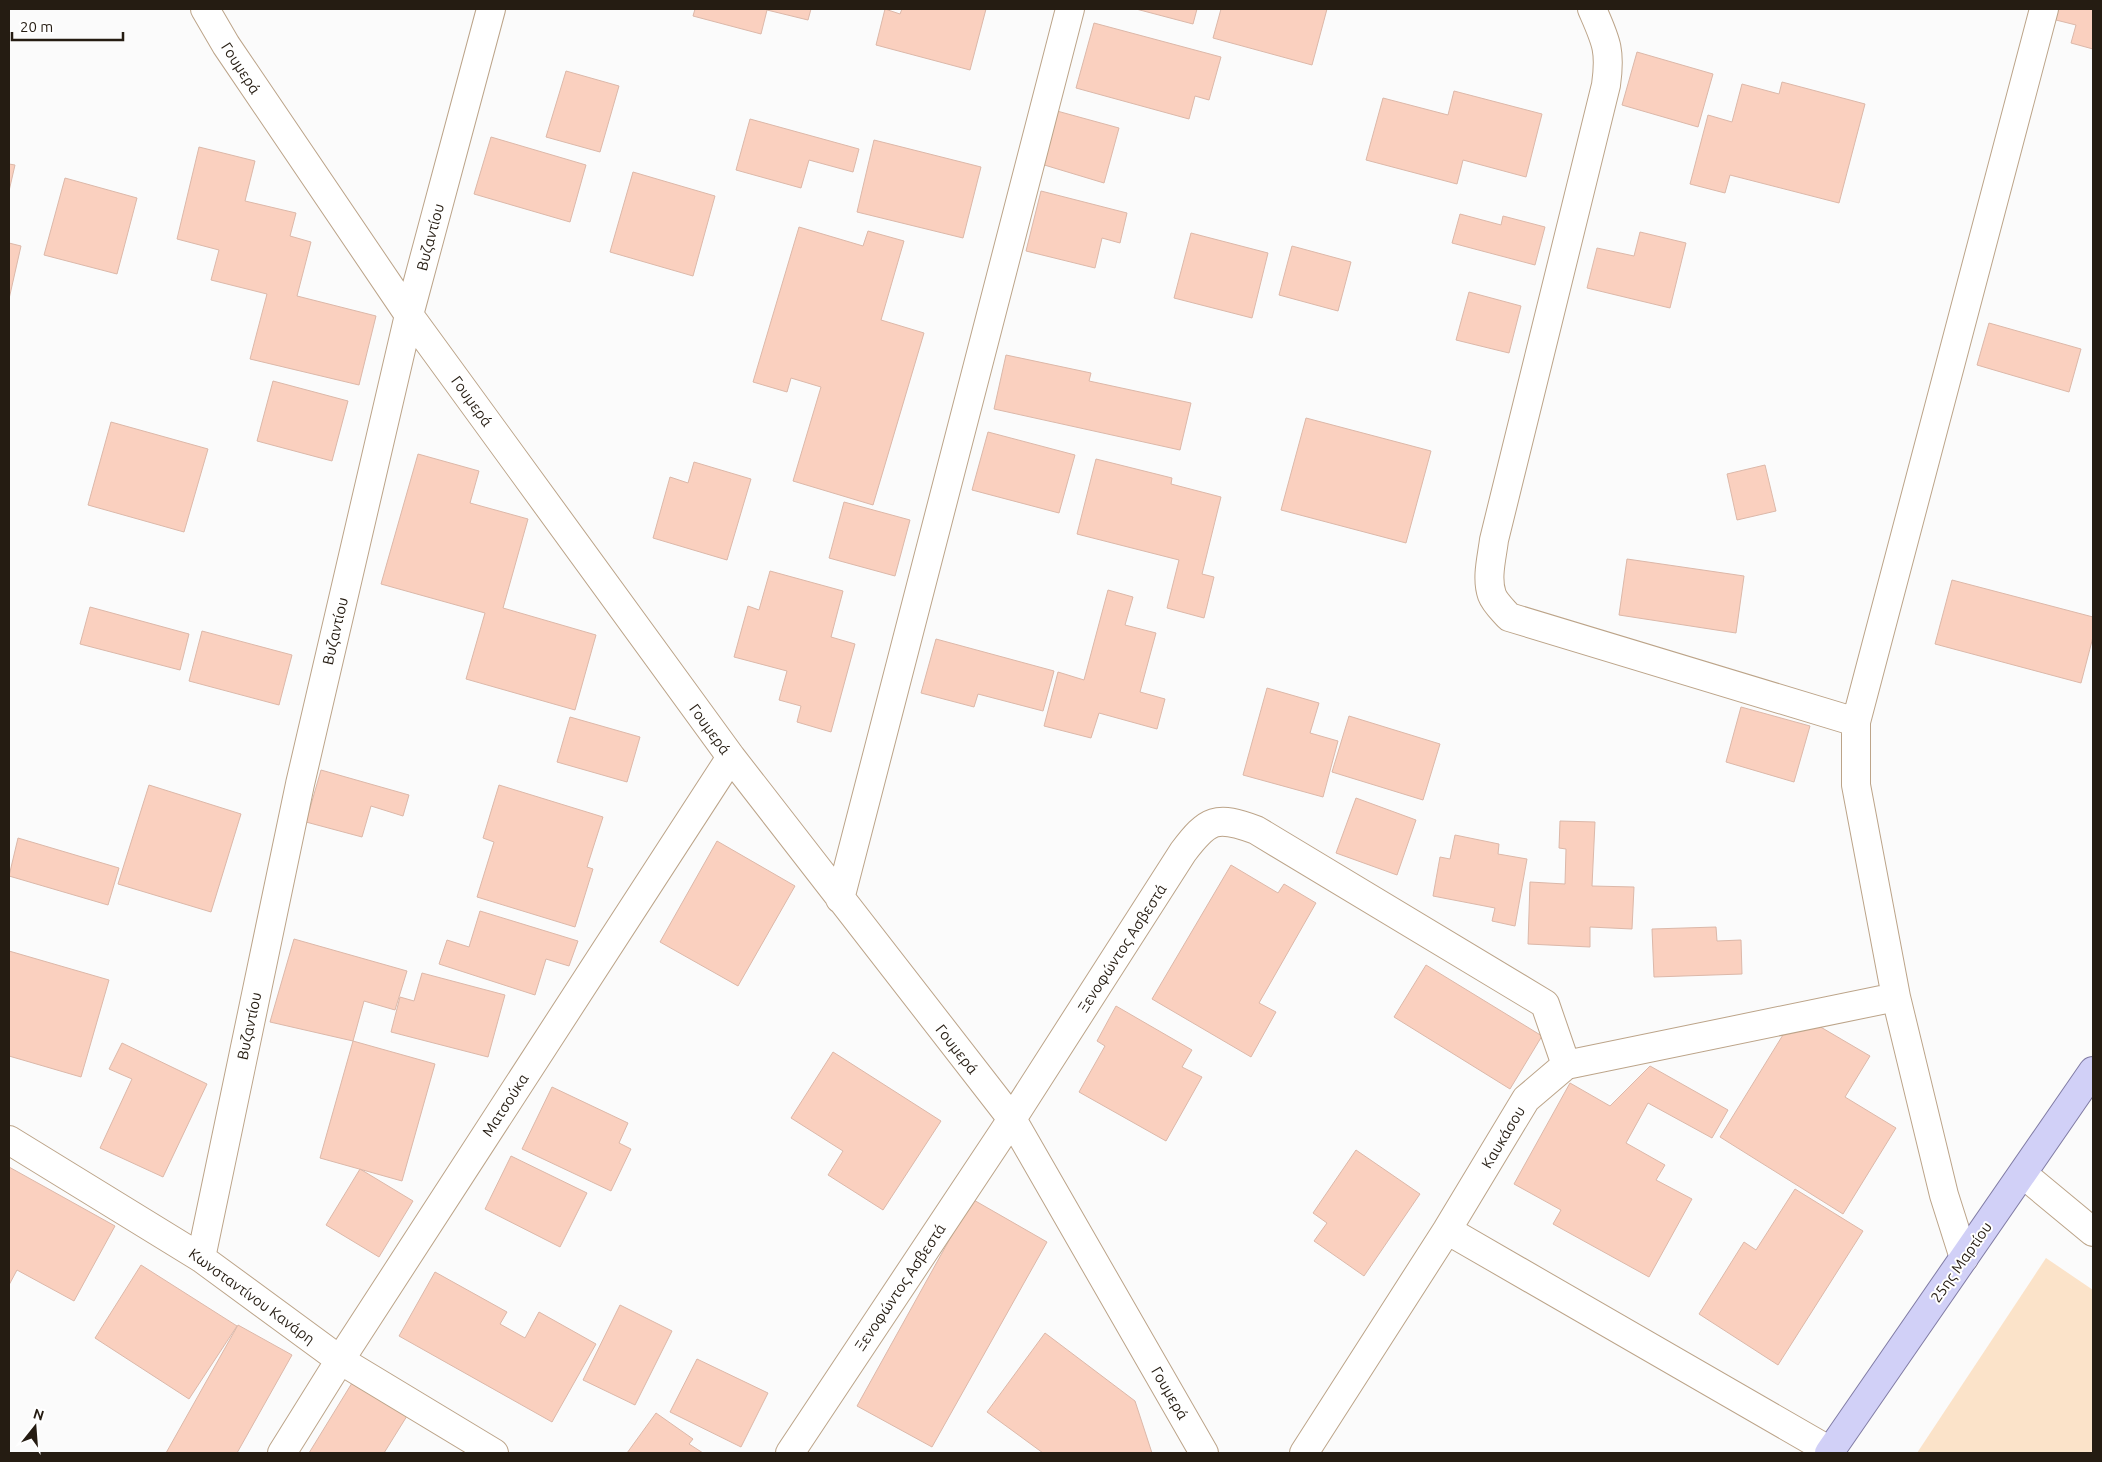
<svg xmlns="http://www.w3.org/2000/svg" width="2102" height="1462" font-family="Ubuntu,sans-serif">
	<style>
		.green { fill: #fbe3c9 }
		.building { fill: #fad0bf; stroke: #dcb8a9 }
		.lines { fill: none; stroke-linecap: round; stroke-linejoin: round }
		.minor-casing { stroke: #bca489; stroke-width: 30 }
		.major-casing { stroke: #817ca4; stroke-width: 30 }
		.minor { stroke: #fff; stroke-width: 28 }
		.major { stroke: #d1d0f7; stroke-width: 28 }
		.labels { text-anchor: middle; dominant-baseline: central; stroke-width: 4; stroke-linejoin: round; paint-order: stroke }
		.street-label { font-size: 15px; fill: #251c12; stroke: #fff }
	</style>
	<rect width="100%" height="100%" fill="#fbfbfb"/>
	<path class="green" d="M2046,1258L2093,1290V1453H1917Z"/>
	<path class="building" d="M695,9H811L808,20L767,10L761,34L693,16Z
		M885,9L900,14L902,9H986L970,70L876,45Z
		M1136,9H1197L1193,24Z
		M1221,9H1327L1312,65L1213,38Z
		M2055,9H2093V49L2071,43L2076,25L2052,19Z
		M1094,23L1221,57L1209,100L1195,96L1189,119L1076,88Z
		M1637,52L1713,74L1698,127L1622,105Z
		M566,71L619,86L600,152L546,137Z
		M1782,82L1865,104L1839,203L1730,175L1725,193L1690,184L1708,115L1732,122L1742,84L1779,94Z
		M1454,91L1542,114L1526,177L1463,160L1457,184L1366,160L1383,98L1448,115Z
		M1057,111L1119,128L1104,183L1041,164Z
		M750,119L859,149L853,172L809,160L801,188L736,170Z
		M491,137L586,165L570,222L474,194Z
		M874,140L981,167L963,238L857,212Z
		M199,147L255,161L245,201L296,213L290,236L311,242L297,296L376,316L359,385L250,359L267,294L211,280L219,250L177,239Z
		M9,164L15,165L9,191Z
		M633,172L715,196L693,276L610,252Z
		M65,178L137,198L117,274L44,255Z
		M1041,191L1127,213L1120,243L1102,238L1095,268L1026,251Z
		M1460,214L1501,225L1503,216L1545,227L1535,265L1452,243Z
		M799,227L863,246L868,231L904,241L881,320L924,333L873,505L793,481L821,387L791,378L787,392L753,382Z
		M1640,232L1686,243L1670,308L1587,288L1597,248L1634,256Z
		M1191,233L1268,253L1252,318L1174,298Z
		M9,243L21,246L9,299Z
		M1292,246L1351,262L1338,311L1279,295Z
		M1469,292L1521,306L1509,353L1456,340Z
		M1989,323L2081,349L2069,392L1977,365Z
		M1006,355L1091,373L1089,381L1191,403L1180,450L994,409Z
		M273,381L348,401L332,461L257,441Z
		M1306,418L1431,451L1406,543L1281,510Z
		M111,422L208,449L184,532L88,505Z
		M988,432L1075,455L1059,513L972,490Z
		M418,454L479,471L470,503L528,519L503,608L596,635L575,710L466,679L485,613L381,584Z
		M1096,459L1172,478L1171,484L1221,497L1202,574L1214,577L1204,618L1167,608L1179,560L1077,534Z
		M694,462L751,479L727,560L653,538L670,477L688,483Z
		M1765,465L1776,511L1737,520L1727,474Z
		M844,502L910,520L895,576L829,558Z
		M1627,559L1744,576L1736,633L1619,615Z
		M770,571L843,591L831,637L855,644L831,732L797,722L801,706L779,700L787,671L734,657L748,606L759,610Z
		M1952,580L2093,617V637L2081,683L1935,644Z
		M1108,590L1133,597L1125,625L1156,633L1140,692L1165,699L1157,729L1099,713L1091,738L1044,726L1058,672L1084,680Z
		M90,607L189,634L180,670L80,644Z
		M202,631L292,655L279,705L189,681Z
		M936,639L1054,671L1043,711L978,694L974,707L921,693Z
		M1267,688L1319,703L1310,733L1338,741L1323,797L1243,775Z
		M1741,707L1810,726L1794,782L1726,762Z
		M1349,716L1440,744L1423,800L1332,772Z
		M570,717L640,737L627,782L557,762Z
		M321,770L409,795L403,816L371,806L362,837L306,822Z
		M149,785L241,814L211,912L118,884Z
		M499,785L603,817L587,867L593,869L575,927L477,897L494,842L483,838Z
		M1356,798L1416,820L1397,875L1336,853Z
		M1560,821L1595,822L1592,886L1634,887L1632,929L1590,927V947L1528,944L1530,882L1565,884L1566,849L1559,848Z
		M1455,835L1499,844L1498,854L1527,859L1515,926L1492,921L1495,908L1433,896L1440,857L1450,859Z
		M18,838L119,868L108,905L9,876Z
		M717,841L795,886L738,986L660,942Z
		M1231,865L1278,893L1284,884L1316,903L1259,1003L1276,1012L1251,1057L1152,999Z
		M480,911L578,941L569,966L546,959L535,995L439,964L447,940L469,947Z
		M1716,927L1717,941L1741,940L1742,974L1654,977L1652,929Z
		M294,939L407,971L395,1010L364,1001L353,1041L270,1022Z
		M9,951L109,980L81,1077L9,1056Z
		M1426,965L1542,1036L1510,1089L1394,1017Z
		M422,973L505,995L488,1057L391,1032L400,997L414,1001Z
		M1116,1006L1192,1050L1182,1067L1202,1077L1166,1141L1079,1092L1105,1046L1097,1041Z
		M1812,1022L1870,1056L1845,1097L1896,1128L1843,1214L1720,1137L1786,1030Z
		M353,1041L435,1064L402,1181L320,1158Z
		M122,1043L207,1084L163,1177L100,1148L132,1079L109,1069Z
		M833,1052L941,1121L883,1210L828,1175L843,1151L791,1118Z
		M1650,1066L1728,1110L1712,1138L1648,1103L1626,1143L1665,1165L1656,1180L1692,1199L1649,1277L1553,1224L1561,1210L1514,1184L1570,1083L1610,1106Z
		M552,1087L628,1123L619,1143L631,1149L611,1191L522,1149Z
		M1356,1150L1420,1194L1364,1276L1314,1241L1327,1223L1313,1213Z
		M511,1156L587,1193L560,1247L485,1209Z
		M9,1167L115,1226L74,1301L17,1270L9,1285Z
		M360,1169L413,1201L379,1257L326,1225Z
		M1795,1189L1863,1231L1778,1365L1699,1314L1744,1242L1756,1250Z
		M972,1199L1047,1242L932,1447L857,1406Z
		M141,1265L237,1326L189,1399L95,1338Z
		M435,1272L507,1312L500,1324L525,1338L539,1312L596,1344L552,1422L399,1336Z
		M620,1305L672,1331L635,1405L583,1380Z
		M238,1325L292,1355L237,1453H166Z
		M1045,1333L1135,1401L1152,1453H1043L987,1412Z
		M697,1359L768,1393L741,1447L670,1412Z
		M352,1383L407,1416L384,1453H309Z
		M656,1413L693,1439L689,1444L703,1453H627Z"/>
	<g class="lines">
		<defs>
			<path id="minor" d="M205,9L226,45L409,315L731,757L1012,1119L1204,1453
				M1592,9C1606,41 1611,50 1606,85L1494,540C1492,557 1486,578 1492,595C1495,603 1503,610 1509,617L1856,722
				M840,899L1070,9
				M9,1140L201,1258L340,1360L494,1453
				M2023,1174L2093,1232
				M1447,1230L1830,1451
				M201,1258L300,784L409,315L491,9
				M1964,1258L1944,1195L1896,997L1856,785V722L2044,9
				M282,1453L340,1360L731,757
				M790,1453L1012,1119L1183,852C1208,819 1216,815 1256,830L1545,1004L1566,1065
				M1304,1453L1447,1230L1526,1099L1566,1065L1896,997"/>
			<path id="major" d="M1829,1453L2093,1071"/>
		</defs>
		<use href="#minor" class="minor-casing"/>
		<use href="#major" class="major-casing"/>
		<use href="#minor" class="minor"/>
		<use href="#major" class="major"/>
	</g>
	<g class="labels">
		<g class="street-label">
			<text transform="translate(241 68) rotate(57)">Γουμερά</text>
			<text transform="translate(430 237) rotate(-75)">Βυζαντίου</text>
			<text transform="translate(472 401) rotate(54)">Γουμερά</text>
			<text transform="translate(335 631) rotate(-77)">Βυζαντίου</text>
			<text transform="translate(710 729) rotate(54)">Γουμερά</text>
			<text transform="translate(1122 948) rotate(-57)">Ξενοφώντος Ασβεστά</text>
			<text transform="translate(249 1026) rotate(-78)">Βυζαντίου</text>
			<text transform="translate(957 1049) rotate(52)">Γουμερά</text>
			<text transform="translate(505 1105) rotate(-57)">Ματσούκα</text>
			<text transform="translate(1503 1137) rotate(-59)">Καυκάσου</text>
			<text transform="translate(1961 1262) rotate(-55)">25ης Μαρτίου</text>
			<text transform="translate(900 1287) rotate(-56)">Ξενοφώντος Ασβεστά</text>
			<text transform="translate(252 1296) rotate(36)">Κωνσταντίνου Κανάρη</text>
			<text transform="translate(1170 1393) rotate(60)">Γουμερά</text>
		</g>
	</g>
	<rect width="2102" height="1462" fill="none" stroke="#251c12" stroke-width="20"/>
	<g transform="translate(35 1427) rotate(17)" stroke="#ffffff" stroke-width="4" paint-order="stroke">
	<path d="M0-4L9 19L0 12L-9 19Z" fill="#251c12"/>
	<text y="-8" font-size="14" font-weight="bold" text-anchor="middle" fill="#251c12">N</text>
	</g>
	<path d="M12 32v8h111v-8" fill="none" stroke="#251c12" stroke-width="2.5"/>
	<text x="20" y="32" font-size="15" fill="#251c12" stroke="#ffffff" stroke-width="4" paint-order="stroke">20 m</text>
</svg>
